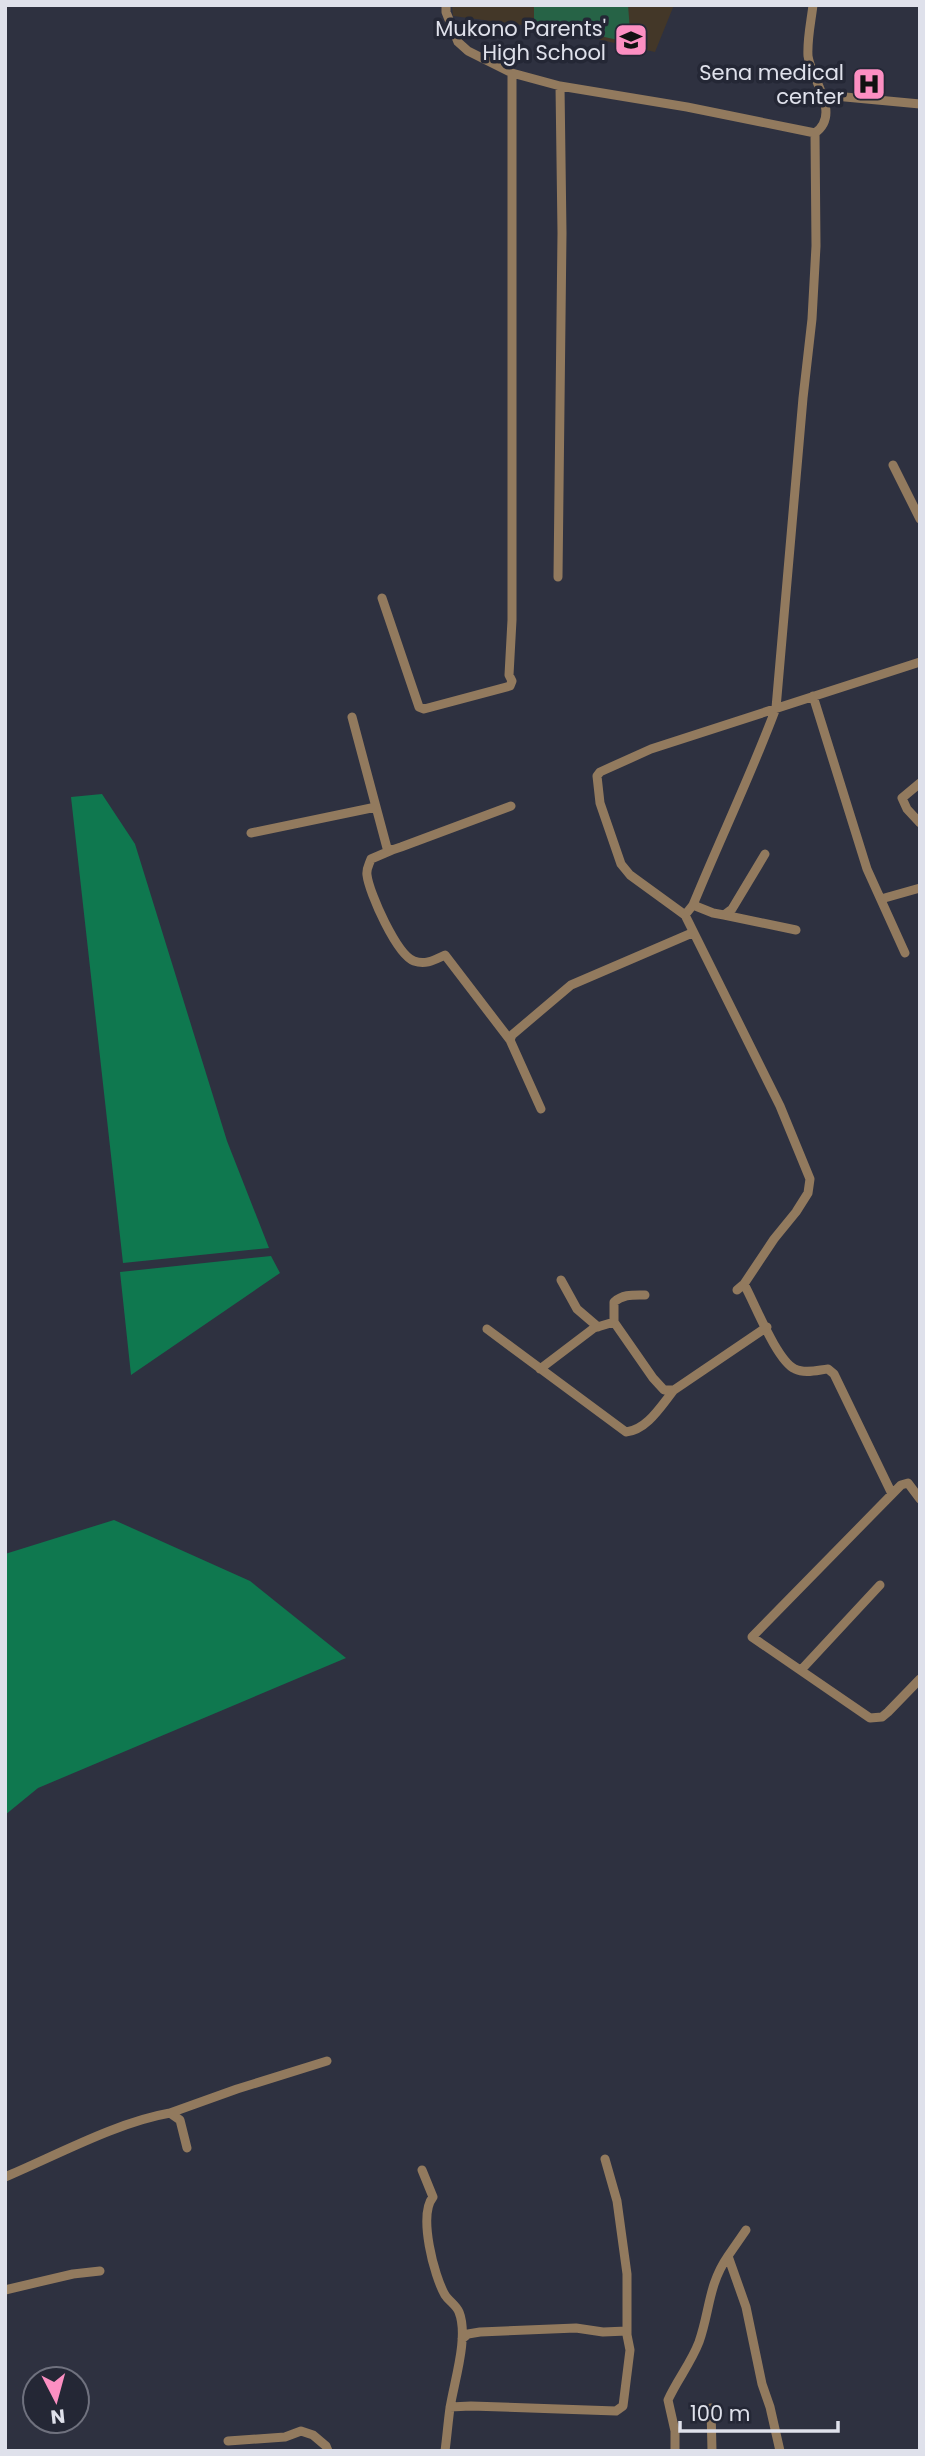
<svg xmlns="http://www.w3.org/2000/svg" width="925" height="2456" font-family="Poppins,sans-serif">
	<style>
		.education { fill: #433728 }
		.green { fill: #266346 }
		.forest { fill: #0f784f }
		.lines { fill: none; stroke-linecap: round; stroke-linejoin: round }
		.street { stroke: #927a5e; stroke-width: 9 }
		.labels { text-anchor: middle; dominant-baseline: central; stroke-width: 7; stroke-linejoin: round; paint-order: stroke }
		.poi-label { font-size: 21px; fill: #dfe1eb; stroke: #242735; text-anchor: end }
	</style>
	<rect width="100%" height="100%" fill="#2e3140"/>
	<path class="education" d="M452,5H674L655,52L552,29L453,16Z"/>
	<path class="green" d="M534,5H628L631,43L534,21Z"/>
	<path class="forest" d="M102,794L135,844L227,1141L269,1248L123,1263L71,797Z
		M271,1256L280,1273L131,1375L120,1272Z
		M114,1520L250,1581L346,1658L38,1788L5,1815V1554Z"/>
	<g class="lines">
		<path class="street" d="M446,5V12L458,42L468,51L512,73L560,86L687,107L815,133
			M824,95L920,104
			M893,465L920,519
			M558,577L562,233L560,86
			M382,598L419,707L424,709L510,686L512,681L509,675L512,620V73
			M813,696L867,869L905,953
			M352,717L387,848L392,850L401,847L511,806
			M920,783L902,798L907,809L920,823
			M251,833L376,807
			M392,850L371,859C369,865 366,869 367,875C369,893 397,955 414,961C426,965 434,960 445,955L510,1040
			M881,899L920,888
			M693,905L713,913L724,915L732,909L765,854
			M685,915L693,905C720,839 751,775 776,708L803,398L812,319L816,246L815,133C842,114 811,79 808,56C807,39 811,22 813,5
			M724,915L796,930
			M541,1109L510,1040L512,1035L571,985L692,933
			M561,1280L577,1309L598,1327
			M744,1284C755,1304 777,1361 795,1369C805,1374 818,1370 828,1369L834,1374L892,1494
			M737,1290L744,1284L774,1239L796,1212L808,1193L810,1179L780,1106L685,915L630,875L621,864L600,803L597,776L600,772L651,749L920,662
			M645,1295C633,1295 623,1294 614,1302V1322L653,1378L664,1390H674L767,1327
			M487,1329L626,1432C647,1430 661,1406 674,1390
			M540,1369L594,1328L614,1322
			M920,1499L908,1483L901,1485L752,1637L870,1718L882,1717L888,1712L920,1679
			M801,1670L880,1585
			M170,2113L237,2089L327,2061
			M422,2170L433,2197C418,2215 434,2276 445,2295C449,2301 457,2306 459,2312C469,2337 454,2382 450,2408C448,2422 447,2436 445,2451
			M5,2177C55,2156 117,2122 170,2113L180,2120L187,2148
			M746,2230L728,2256L746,2307L762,2384L770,2407L780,2451
			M5,2290L73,2274L100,2271
			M462,2339L468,2334L480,2332L576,2328L603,2332L627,2331
			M450,2407L471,2406L616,2411L623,2406L630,2350L627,2335V2274L617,2201L605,2159
			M711,2408L712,2451
			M228,2441L285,2437L301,2431L313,2435L326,2446L328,2451
			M675,2451V2431L668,2400C677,2380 691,2363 699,2342C710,2311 708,2285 728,2256"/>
	</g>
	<defs>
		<symbol id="school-square" viewBox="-11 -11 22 22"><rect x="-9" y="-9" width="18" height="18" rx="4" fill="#fc8fc2" stroke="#242735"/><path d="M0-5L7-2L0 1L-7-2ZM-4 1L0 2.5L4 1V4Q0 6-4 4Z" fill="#111"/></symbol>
		<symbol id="hospital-square" viewBox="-11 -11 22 22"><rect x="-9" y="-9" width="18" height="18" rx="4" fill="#fc8fc2" stroke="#242735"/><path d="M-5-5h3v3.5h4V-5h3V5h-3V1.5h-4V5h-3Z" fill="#111"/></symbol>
	</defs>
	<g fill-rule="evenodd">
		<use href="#school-square" x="612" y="21" width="38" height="38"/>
		<use href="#hospital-square" x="850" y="65" width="38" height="38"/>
	</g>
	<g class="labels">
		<g class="poi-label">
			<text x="606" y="28">Mukono Parents'<tspan x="606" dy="24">High School</tspan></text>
			<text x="844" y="72">Sena medical<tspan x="844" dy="24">center</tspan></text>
		</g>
	</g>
	<rect width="925" height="2456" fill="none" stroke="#dfe1eb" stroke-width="14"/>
	<g transform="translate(56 2400) rotate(174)"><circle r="33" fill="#242735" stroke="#6f717e" stroke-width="2"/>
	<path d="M0-5L12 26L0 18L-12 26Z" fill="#fc8fc2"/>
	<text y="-10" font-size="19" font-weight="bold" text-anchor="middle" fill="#dfe1eb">N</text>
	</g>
	<path d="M680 2421v10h158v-10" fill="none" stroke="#dfe1eb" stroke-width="3.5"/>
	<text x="690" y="2421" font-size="21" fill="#dfe1eb" stroke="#242735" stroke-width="5" paint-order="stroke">100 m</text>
</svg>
